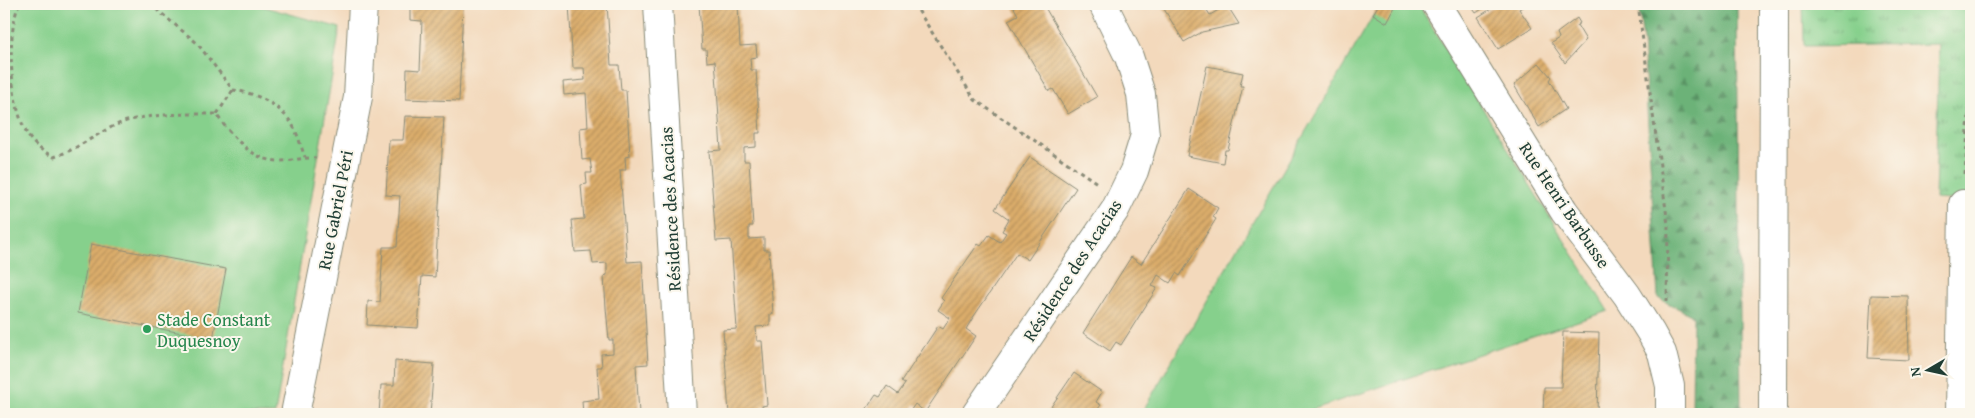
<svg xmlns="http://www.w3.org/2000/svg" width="1975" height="418" font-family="'Gentium Book Plus',serif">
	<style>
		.grass { fill: url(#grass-tufts); stroke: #528660 }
		.forest { fill: url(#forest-firs); stroke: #467856 }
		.green { fill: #86d08c; stroke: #528660 }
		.building { fill: url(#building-hatch) }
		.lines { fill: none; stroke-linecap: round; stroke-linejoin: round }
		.minor-casing { stroke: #898b78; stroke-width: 30 }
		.primary-casing { stroke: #898b78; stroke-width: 30 }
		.path { stroke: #898b78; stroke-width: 3; stroke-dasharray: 4 4; stroke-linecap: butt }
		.minor { stroke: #fff; stroke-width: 28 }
		.primary { stroke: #fff; stroke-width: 28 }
		.leisure-dot { fill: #2e9e5b; stroke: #fbf7ec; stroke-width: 2 }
		.labels { text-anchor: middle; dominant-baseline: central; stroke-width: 4; stroke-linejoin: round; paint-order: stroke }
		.street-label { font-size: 18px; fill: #1f3d34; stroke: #fbf7ec }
		.leisure-label { font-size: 18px; fill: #27864d; stroke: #fbf7ec; text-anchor: start }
	</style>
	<defs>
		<pattern id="grass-tufts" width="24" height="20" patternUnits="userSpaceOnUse" patternTransform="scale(1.25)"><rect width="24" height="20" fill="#86d08c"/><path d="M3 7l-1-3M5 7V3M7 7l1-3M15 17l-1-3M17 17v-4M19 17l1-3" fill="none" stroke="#6daa73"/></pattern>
		<pattern id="forest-firs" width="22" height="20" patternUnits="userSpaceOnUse" patternTransform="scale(1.25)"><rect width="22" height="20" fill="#6cb278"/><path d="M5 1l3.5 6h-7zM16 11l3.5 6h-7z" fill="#589263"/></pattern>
		<pattern id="building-hatch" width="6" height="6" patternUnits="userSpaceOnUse" patternTransform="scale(1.25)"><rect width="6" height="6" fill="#dcad6b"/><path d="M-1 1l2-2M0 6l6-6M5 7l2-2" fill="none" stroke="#b28e59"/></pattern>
	</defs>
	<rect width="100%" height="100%" fill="#fbf7ec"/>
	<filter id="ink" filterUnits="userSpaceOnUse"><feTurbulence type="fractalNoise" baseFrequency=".02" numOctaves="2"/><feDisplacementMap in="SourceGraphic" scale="10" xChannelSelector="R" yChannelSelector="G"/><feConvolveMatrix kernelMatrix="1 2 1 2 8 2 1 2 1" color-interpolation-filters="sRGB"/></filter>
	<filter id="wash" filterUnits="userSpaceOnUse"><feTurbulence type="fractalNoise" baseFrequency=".0096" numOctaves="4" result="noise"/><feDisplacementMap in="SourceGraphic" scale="20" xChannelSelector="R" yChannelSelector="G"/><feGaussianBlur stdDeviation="1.12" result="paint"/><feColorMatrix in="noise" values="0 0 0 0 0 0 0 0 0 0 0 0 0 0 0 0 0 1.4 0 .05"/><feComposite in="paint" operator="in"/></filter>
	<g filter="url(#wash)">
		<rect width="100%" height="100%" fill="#f3d9bc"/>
		<path class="grass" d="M1803,4H1971V201L1935,199L1939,44L1804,46Z"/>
		<path class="forest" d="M1638,4H1737L1741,414H1692L1693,316L1658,298L1643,40Z"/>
		<path class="green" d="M4,4H254L340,28L275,414H4Z
			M1380,4H1418L1608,311L1299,414H1141Z"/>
		<g id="blocks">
			<path class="building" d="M410,4H463L459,101L406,99L407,69L420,70L421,45L422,21L410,20Z
				M569,4H607L611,65H619L621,90H626L630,156L625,157L626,170H620L627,262L642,261L648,364L636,365L639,414H583L582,401L599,399L597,367H602L601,354L613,353V340H609L606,308L604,276L607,275V263L593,264L591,251L575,252L572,220L584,219L581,185L587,184L586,173H592L590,159L582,160L580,128L588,127L586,93L564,95L563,82L585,80L584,68H573Z
				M699,4H738L740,46L756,45L757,57L750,58L751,70H756L760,133H756V147L744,148V161H749L753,226H749V239L764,238V250H769L773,314H770V326L756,327L757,341H762L767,405L762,406L763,414H729L723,330L737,329L731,240L716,241L709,151L721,150L716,73L715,61L707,62L706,49H702Z
				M1012,4H1043L1097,97L1068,114L1053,89L1049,91L1008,20L1018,15Z
				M1161,4H1203L1210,15L1227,5L1239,24L1202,32L1184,42Z
				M1379,4L1396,6L1387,23L1373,14Z
				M1470,4H1490L1476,13Z
				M1499,4H1527L1519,9L1532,28L1498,49L1478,17Z
				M1577,18L1580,23L1577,25L1586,40L1565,63L1551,43L1559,38L1557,33Z
				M1539,63L1551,77L1549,80L1566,109L1539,127L1514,85Z
				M1207,66L1243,73L1240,86H1243L1228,150H1225L1223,163L1187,156Z
				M405,116L444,117L435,277L422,276L418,328L367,325L368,301L380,302L383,247H397L400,196L386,195L389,140H403Z
				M1030,157L1076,188L1028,260L1017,253L972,319L966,329L976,336L925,412L915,404L908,414H863L876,395L880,397L887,386L898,394L905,384L901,382L938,326L943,329L950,318L938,310L944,301L941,298L978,244L981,246L989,235L1000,242L1006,233L1002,231L1009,219L995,209Z
				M1189,189L1218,208L1213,217L1216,219L1180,276L1176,273L1170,283L1158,275L1152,286L1157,288L1121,345L1116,342L1110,351L1083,333L1131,257L1141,264Z
				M91,244L226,269L213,339L78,313Z
				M1871,295L1908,296L1909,360L1868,358Z
				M1563,332L1599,333L1597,414H1543L1544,387H1561Z
				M395,361L434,364L430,414H379L381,385H394Z
				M1074,373L1102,392L1096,402L1101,405L1094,414H1046Z"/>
		</g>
	</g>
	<g filter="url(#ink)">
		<use href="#blocks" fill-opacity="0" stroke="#898b78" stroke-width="1"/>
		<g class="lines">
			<defs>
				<path id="minor" d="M658,4L682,414
					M1436,4L1564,211L1627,295L1651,333L1662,353L1670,386V414
					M295,414L358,97L363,4
					M976,414L1115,210L1134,171L1145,135L1141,94L1129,57L1103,4
					M1960,414L1963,204"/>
				<path id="primary" d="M1773,414L1774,4"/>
			</defs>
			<use href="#minor" class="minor-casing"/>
			<use href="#primary" class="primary-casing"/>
			<path class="path" d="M19,4C6,36 10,101 26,132C32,144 42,151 54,157C78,149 94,135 116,125C142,113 188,114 216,114C231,135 252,162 281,161C293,161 303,157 316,158
				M150,4L197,43L233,90C256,93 279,104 292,124C298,134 301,147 305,157
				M914,4L975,100L1097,183
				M1638,4L1668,225L1667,302
				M217,114L233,90
				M1965,175L1971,83"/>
			<use href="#minor" class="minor"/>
			<use href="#primary" class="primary"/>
		</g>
	</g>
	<circle class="leisure-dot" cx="147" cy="329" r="5"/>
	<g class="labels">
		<g class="street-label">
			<text transform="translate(1565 205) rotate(56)">Rue Henri Barbusse</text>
			<text transform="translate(670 209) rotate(-93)">Résidence des Acacias</text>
			<text transform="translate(335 210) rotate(-79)">Rue Gabriel Péri</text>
			<text transform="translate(1072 270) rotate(-57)">Résidence des Acacias</text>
		</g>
		<g class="leisure-label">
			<text x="157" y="319">Stade Constant<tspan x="157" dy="21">Duquesnoy</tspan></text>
		</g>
	</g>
	<rect width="1975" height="418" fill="none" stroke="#fbf7ec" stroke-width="20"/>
	<g transform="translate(1928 370) rotate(261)" stroke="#fbf7ec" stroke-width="4" paint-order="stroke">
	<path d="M0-4L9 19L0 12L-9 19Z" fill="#1f3d34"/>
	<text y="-8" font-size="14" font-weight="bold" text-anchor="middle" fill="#1f3d34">N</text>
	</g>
</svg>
